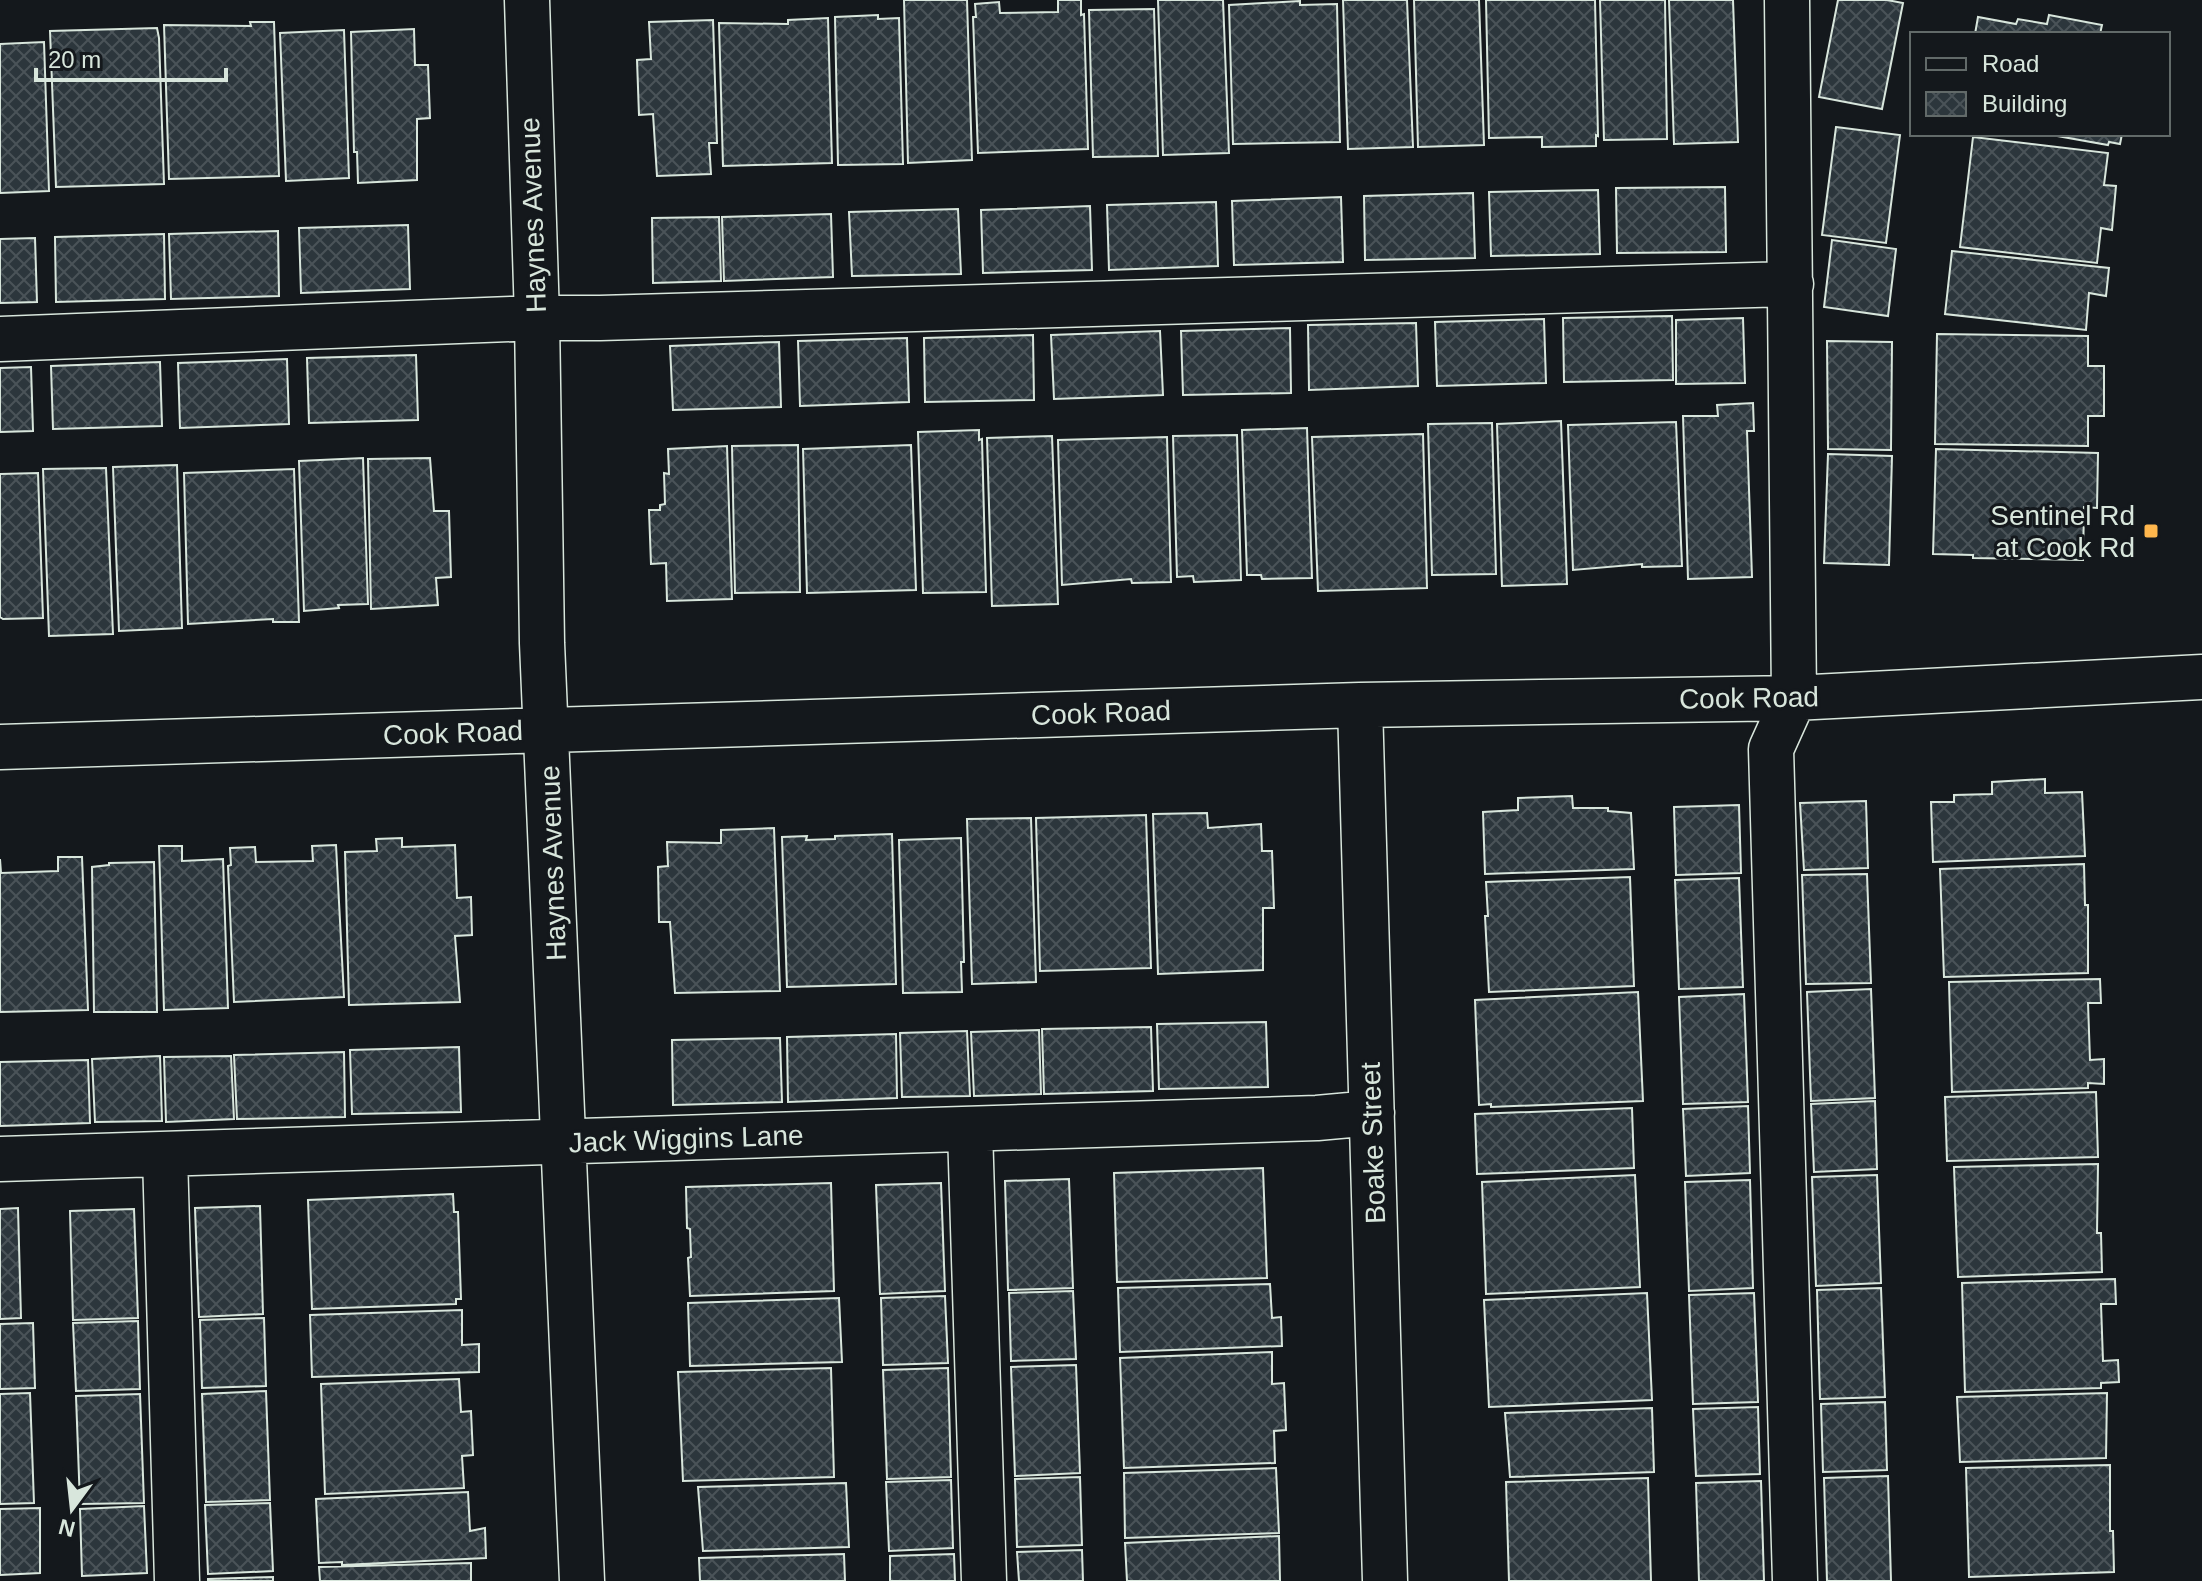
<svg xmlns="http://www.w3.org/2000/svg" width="2202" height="1581" font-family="Arial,sans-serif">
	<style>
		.building { fill: url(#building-cross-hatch); stroke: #d8e6dc; stroke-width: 2 }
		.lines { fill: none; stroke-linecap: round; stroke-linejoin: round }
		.minor-casing { stroke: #d8e6dc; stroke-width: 47 }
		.minor { stroke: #14181c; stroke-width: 44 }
		.poi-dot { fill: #ffb74d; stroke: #14181c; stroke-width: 3 }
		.labels { text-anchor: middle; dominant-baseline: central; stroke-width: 6; stroke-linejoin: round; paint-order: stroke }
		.street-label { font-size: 28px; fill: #d8e6dc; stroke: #14181c }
		.poi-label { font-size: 28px; fill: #d8e6dc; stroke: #14181c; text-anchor: end }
	</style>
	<defs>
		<pattern id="building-cross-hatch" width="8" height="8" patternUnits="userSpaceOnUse" patternTransform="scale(2)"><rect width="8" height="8" fill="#2c363c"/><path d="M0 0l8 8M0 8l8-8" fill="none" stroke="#4a5358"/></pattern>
	</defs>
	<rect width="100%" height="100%" fill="#14181c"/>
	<path class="building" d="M904,0H967L972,160L908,163Z
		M1058,0H1081V15L1084,14L1088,149L978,153L973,17H976L975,4L999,2L1000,13L1058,12Z
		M1158,0H1223L1229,153L1163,155Z
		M1343,0H1407L1413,147L1348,149Z
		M1414,0H1479L1484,145L1418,147Z
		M1486,0H1595L1598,136L1596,135V146L1542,147V137L1489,138Z
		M1600,0H1665L1667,139L1604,140Z
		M1669,0H1733L1738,142L1674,144Z
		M1838,0H1887L1903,3L1882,109L1819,97Z
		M1300,1V5L1337,4L1340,142L1233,144L1229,5Z
		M1154,9L1158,156L1093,157L1089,10Z
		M878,15V19L899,18L903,164L838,165L835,17Z
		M2049,15L2102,25L2100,34H1975L1978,17L2016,24L2018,19L2047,24Z
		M828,18L832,163L723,166L719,23L788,24V20Z
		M713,20L717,143H709L711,174L657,176L653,114L639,115L637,60L651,59L649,22Z
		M250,22H274L279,176L169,179L164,25L251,26Z
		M157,28L159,38L164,184L56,187L50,31Z
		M414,29L415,65H428L430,118L417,119V180L358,183L357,152H354L351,32Z
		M344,30L349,178L286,181L280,33Z
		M44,42L49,191L0,193V44Z
		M1836,127L1900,135L1886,243L1822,235Z
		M2046,134H2122L2120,144L2109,142L2108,145Z
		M1973,137L2108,153L2104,185L2116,186L2112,230L2101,228L2097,263L1960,247Z
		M1725,187L1726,252L1617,253L1616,188Z
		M1598,190L1600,254L1491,256L1489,192Z
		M1473,193L1475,258L1365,260L1364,196Z
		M1341,197L1343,262L1234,265L1232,201Z
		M1216,202L1218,266L1109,270L1107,205Z
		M1090,206L1092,270L983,273L981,210Z
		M958,209L961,274L852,276L849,212Z
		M831,214L833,277L724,281L722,217Z
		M719,217L721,281L653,283L652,218Z
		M408,225L410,289L301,293L299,228Z
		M278,231L279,296L171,299L169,234Z
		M164,234L165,299L56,302L55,237Z
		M35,238L37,302L0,303V239Z
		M1832,240L1896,249L1888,316L1824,307Z
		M1952,251L2109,268L2106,296L2089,293L2086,330L1945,314Z
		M1672,316L1673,380L1564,382L1563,318Z
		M1743,318L1745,383L1676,384V320Z
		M1544,319L1546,383L1437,386L1435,322Z
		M1416,323L1418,386L1309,390L1308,325Z
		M1290,328L1291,393L1183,395L1181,331Z
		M1160,331L1163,395L1054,399L1051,335Z
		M1937,334L2088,336V366H2104V416H2088V446L1935,444Z
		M1033,335L1034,400L925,402L924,338Z
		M907,338L909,402L800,406L798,341Z
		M1827,341L1892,342L1891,450L1828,449Z
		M779,342L781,407L673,410L670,346Z
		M416,355L418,420L309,423L307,358Z
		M287,359L289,424L180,428L178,363Z
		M160,362L162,426L53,429L51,366Z
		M31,367L33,431L0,432V368Z
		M1753,403L1754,431H1747L1752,577L1688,579L1683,416H1718L1717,405Z
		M1561,421L1567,584L1502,586L1497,424Z
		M1676,422L1682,566L1642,567V564L1573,570L1568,425Z
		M1492,423L1496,574L1432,575L1428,424Z
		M1307,428L1312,578L1262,579L1261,575H1247L1242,430Z
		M979,430V440L982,439L986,592L923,593L918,432Z
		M1423,434L1427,588L1318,591L1312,437Z
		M1237,435L1241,580L1194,582L1193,576L1177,577L1173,436Z
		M1052,436L1058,604L992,606L987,438Z
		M1167,437L1171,582L1132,583L1131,579L1062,585L1058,440Z
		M798,445L800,592L735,593L732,446Z
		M911,445L916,590L807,593L803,449Z
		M727,446L732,599L667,601L666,563L651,564L649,510H660V505L665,504L664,473L669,474L668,449Z
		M1936,449L2098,453L2097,508L2084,507L2083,560L1973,558V555L1933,554Z
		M1828,454L1892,456L1889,565L1824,563Z
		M363,458L368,604L338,605L339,608L304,611L299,461Z
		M430,458L434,511H449L451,577L436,578L438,605L371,609L368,459Z
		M177,465L182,628L119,631L113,467Z
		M106,468L113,634L49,636L43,469Z
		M294,469L299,622H273V619L188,624L184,473Z
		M38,473L43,618L3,619L0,617V474Z
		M2045,779V793L2082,792L2085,856L1933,862L1931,802H1954V795L1992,794V782Z
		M1572,796L1573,808H1608V811L1631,813L1634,869L1485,874L1483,812L1518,810V798Z
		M1866,801L1868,868L1804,870L1800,803Z
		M1739,805L1741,873L1676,875L1674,807Z
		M1207,813L1208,828L1261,824L1262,851H1272L1274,908H1263V970L1158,974L1153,814Z
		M1146,815L1151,968L1040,971L1036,818Z
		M1031,818L1036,982L972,984L967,819Z
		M774,828L780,991L675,993L670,922H659L658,867L668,866L667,842L721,843V830Z
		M892,834L896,984L787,987L782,837L807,836L806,840L835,839V836Z
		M402,838V847L455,845L457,898L471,897L472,935L455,936L460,1002L349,1005L345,852L377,851L376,839Z
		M961,838L964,962H961L962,992L903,993L899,840Z
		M336,845L344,997L234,1002L228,866L231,865L230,848L255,847L256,862L313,861L312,846Z
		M159,846H182V861L223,859L228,1008L164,1010Z
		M58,857H82L88,1010L0,1012V859L1,873L58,871Z
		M154,862L157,1012H94L92,867L109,865V863Z
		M2084,864L2085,905H2088V973L1944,977L1940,869Z
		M1867,874L1871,983L1806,984L1802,875Z
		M1630,877L1634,986L1489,992L1485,916H1488L1486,882Z
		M1739,878L1743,987L1679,989L1675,880Z
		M2100,979L2101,1003H2088L2090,1060L2104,1059V1084L2088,1083V1088L1952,1092L1949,982Z
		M1871,989L1875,1098L1811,1101L1807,992Z
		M1638,992L1643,1101L1491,1107V1104L1479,1105L1475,1000Z
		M1744,994L1748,1102L1683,1104L1679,997Z
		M1266,1022L1268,1087L1159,1089L1157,1024Z
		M1151,1027L1153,1091L1044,1094L1042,1029Z
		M1039,1030L1041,1094L974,1096L971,1032Z
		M967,1031L970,1096L902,1097L900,1033Z
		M896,1034L897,1098L788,1102L787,1037Z
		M780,1038L782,1102L673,1105L672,1040Z
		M459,1047L461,1112L352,1114L350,1050Z
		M344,1052L345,1117L237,1119L234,1055Z
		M160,1056L162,1121L95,1122L92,1059Z
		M231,1056L234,1119L166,1122L164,1057Z
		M88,1060L90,1123L0,1126V1062Z
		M2096,1092L2098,1157L1947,1161L1945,1097Z
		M1875,1101L1877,1169L1814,1172L1811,1104Z
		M1748,1106L1750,1173L1686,1176L1683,1109Z
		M1632,1108L1634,1168L1477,1174L1475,1114Z
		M2098,1164L2097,1233H2101L2102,1272L1958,1277L1954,1167Z
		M1263,1168L1267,1278L1117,1282L1114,1173Z
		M1635,1175L1640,1287L1486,1294L1482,1182Z
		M1877,1175L1881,1283L1816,1286L1812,1177Z
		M1069,1179L1073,1288L1008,1290L1005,1181Z
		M1750,1180L1753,1288L1689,1291L1685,1182Z
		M831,1183L834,1291L690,1296L688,1258L691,1257L690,1229L687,1228L686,1187Z
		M941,1183L945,1291L880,1294L876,1185Z
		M453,1194L454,1212H458L461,1299H456V1304L312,1309L308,1200Z
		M260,1206L263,1314L199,1317L195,1208Z
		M18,1208L21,1318L0,1319V1209Z
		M134,1209L138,1318L73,1320L70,1211Z
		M2115,1279L2116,1304H2101L2103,1361L2118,1360L2119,1382L2101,1383V1388L1965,1392L1962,1283Z
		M1270,1284L1272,1318L1281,1317L1282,1346L1120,1352L1118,1288Z
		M1881,1288L1885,1397L1820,1399L1817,1290Z
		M1073,1291L1076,1359L1011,1361L1009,1293Z
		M1647,1293L1652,1400L1489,1407L1484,1300Z
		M1754,1293L1758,1402L1693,1404L1689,1295Z
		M945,1296L948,1363L883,1365L881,1298Z
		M839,1298L842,1362L690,1366L688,1303Z
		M462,1310V1345L479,1344V1372L312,1377L310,1315Z
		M264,1318L266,1386L202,1388L200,1320Z
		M138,1321L140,1389L76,1391L73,1323Z
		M33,1323L35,1388L0,1389V1324Z
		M1272,1352V1384L1284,1383L1286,1430L1274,1431L1275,1463L1124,1468L1120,1358Z
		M1076,1365L1080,1473L1015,1476L1011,1367Z
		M831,1368L834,1477L683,1481L678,1372Z
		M948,1368L951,1477L887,1479L883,1370Z
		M459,1379L461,1412L471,1411L473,1455L462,1456L464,1488L325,1494L321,1384Z
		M266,1391L270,1500L206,1502L202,1394Z
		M30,1393L34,1503L0,1504V1394Z
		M2107,1393L2106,1458L1960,1462L1957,1397Z
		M140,1394L144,1503L80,1504L76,1396Z
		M1885,1402L1887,1470L1823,1472L1821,1404Z
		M1758,1407L1760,1474L1696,1476L1693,1409Z
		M1652,1408L1654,1472L1510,1477L1505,1413Z
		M2110,1465V1531H2113L2114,1572L1969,1577L1966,1468Z
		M1276,1468L1279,1533L1125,1538L1124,1473Z
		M1888,1476L1891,1581H1827L1824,1478Z
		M1080,1477L1082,1545L1017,1547L1015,1479Z
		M1648,1478L1651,1581H1509L1506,1482Z
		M951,1480L953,1548L889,1551L886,1482Z
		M1761,1481L1764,1581H1699L1696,1483Z
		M846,1483L849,1547L703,1551L698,1487Z
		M468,1492L470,1531L485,1528L486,1558L342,1565V1562L319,1563L316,1499Z
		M270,1503L273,1571L208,1574L205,1505Z
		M144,1506L147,1573L82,1576L80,1509Z
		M40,1508V1573L0,1575V1509Z
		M1279,1536L1280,1581H1127L1125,1543Z
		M1082,1550L1083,1581H1019L1017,1552Z
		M844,1554L845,1581H700L699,1558Z
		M954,1554L955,1581H890V1556Z
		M471,1563V1581H320L319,1567Z
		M273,1577V1581H208V1579Z"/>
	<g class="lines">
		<defs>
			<path id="minor" d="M527,0L537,318L542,643L582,1581
				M1787,0L1794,698L1771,749L1795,1581
				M0,339L537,318H600L1791,284
				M1360,705L1385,1581
				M0,747L1360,705L1794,698L2202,677
				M970,1130L984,1581
				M165,1155L177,1581
				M0,1159L1317,1118L1372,1113"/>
		</defs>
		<use href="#minor" class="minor-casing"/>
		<use href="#minor" class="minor"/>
	</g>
	<rect class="poi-dot" x="2143" y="523" width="16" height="16" rx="4"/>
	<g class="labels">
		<g class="street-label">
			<text transform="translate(533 215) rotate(-92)">Haynes Avenue</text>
			<text transform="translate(1749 698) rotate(-1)">Cook Road</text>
			<text transform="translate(1101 713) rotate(-2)">Cook Road</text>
			<text transform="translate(453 733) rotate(-2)">Cook Road</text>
			<text transform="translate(553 863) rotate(-92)">Haynes Avenue</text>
			<text transform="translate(686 1139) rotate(-2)">Jack Wiggins Lane</text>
			<text transform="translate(1373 1143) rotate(-92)">Boake Street</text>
		</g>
		<g class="poi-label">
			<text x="2135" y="515">Sentinel Rd<tspan x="2135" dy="32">at Cook Rd</tspan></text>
		</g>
	</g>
	<rect x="1910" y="32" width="260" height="104" fill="#14181c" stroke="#626a69" stroke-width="2"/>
	<rect x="1926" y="58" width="40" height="12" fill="#14181c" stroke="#626a69" stroke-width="2"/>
	<text x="1982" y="72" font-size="24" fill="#d8e6dc">Road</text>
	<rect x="1926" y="92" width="40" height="24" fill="url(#building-cross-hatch)" stroke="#626a69" stroke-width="2"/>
	<text x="1982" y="112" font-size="24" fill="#d8e6dc">Building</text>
	<g transform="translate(72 1509) rotate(195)" stroke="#14181c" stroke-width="6" paint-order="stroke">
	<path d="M0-6L14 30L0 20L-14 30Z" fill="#d8e6dc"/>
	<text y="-12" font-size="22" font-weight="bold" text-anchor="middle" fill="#d8e6dc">N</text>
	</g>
	<path d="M36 68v12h190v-12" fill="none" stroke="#d8e6dc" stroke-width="4"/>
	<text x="48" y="68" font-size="24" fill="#d8e6dc" stroke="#14181c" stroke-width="6" paint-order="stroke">20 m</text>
</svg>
